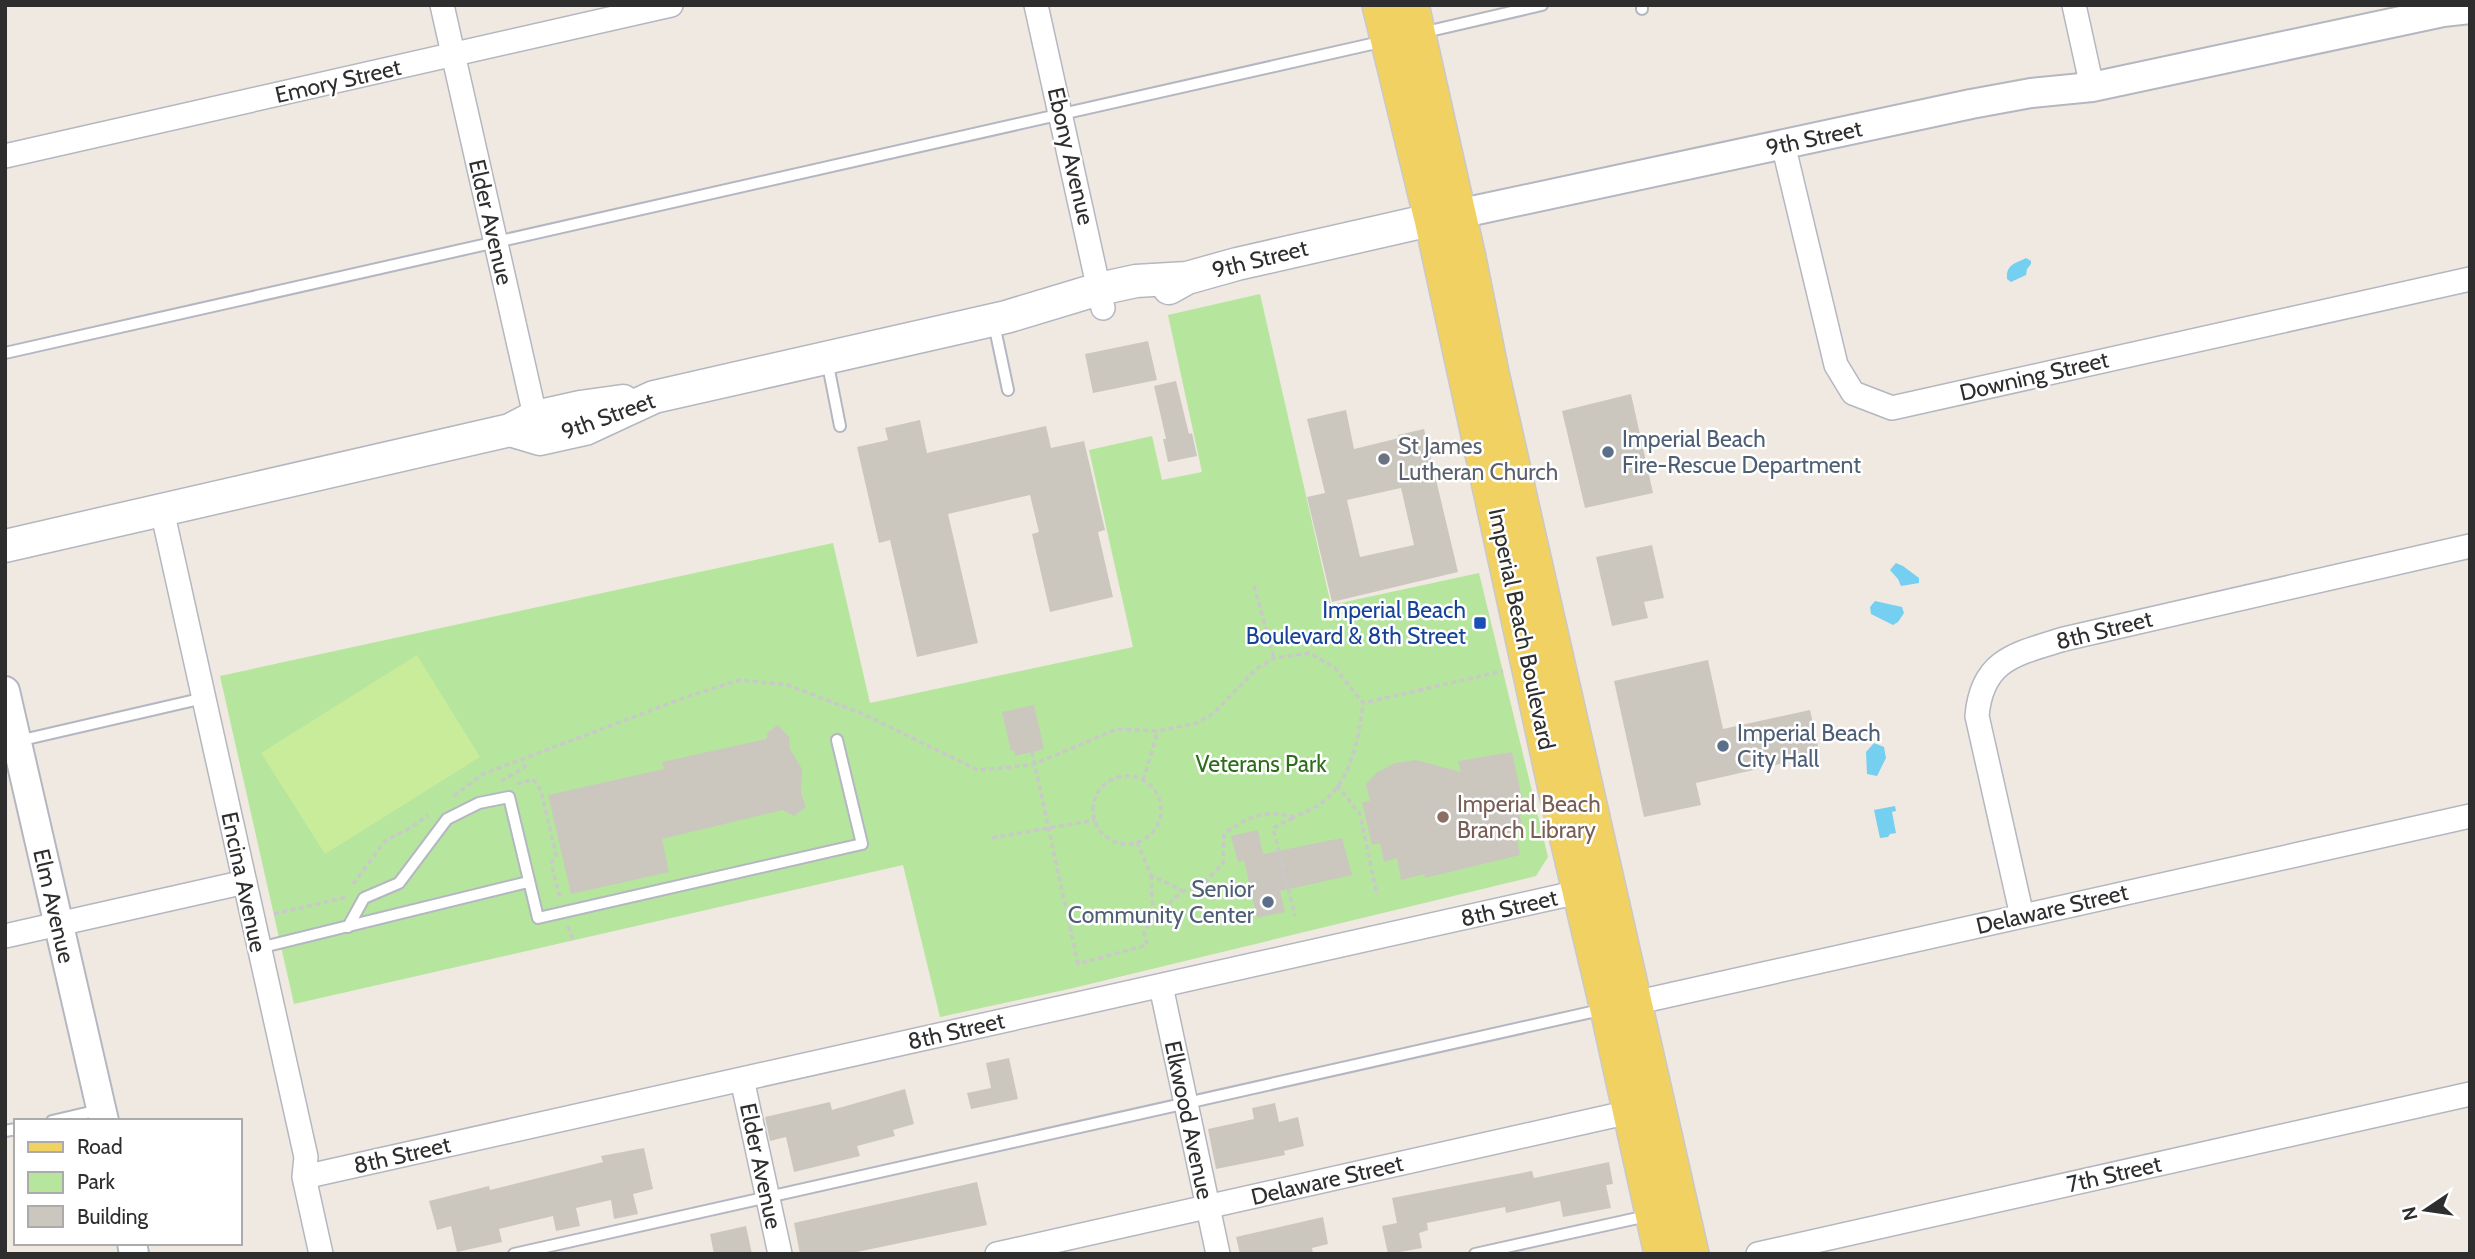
<svg xmlns="http://www.w3.org/2000/svg" width="2475" height="1259" font-family="Cabin,sans-serif">
	<style>
		.green { fill: #b6e59e }
		.pitch { fill: #c9ec9a }
		.water { fill: #75cff0 }
		.building { fill: #cbc7bf; fill-rule: evenodd }
		.lines { fill: none; stroke-linecap: round; stroke-linejoin: round }
		.service-casing { stroke: #b4b7c1; stroke-width: 14 }
		.minor-casing { stroke: #b4b7c1; stroke-width: 26 }
		.tertiary-casing { stroke: #b4b7c1; stroke-width: 32 }
		.secondary-casing { stroke: #b4b7c1; stroke-width: 35 }
		.primary-casing { stroke: #c9c9c9; stroke-width: 38 }
		.path { stroke: #c9c9c9; stroke-width: 3.5; stroke-dasharray: 5 3.5; stroke-linecap: butt }
		.service { stroke: #fff; stroke-width: 10 }
		.minor { stroke: #fff; stroke-width: 23 }
		.tertiary { stroke: #fff; stroke-width: 28 }
		.secondary { stroke: #fff; stroke-width: 32 }
		.primary { stroke: #f2d163; stroke-width: 35 }
		.service-dot { fill: #5c6f8a; stroke: #fff; stroke-width: 2.5 }
		.worship-dot { fill: #6b7280; stroke: #fff; stroke-width: 2.5 }
		.transit-dot { fill: #1a4fb4; stroke: #fff; stroke-width: 2.5 }
		.education-dot { fill: #8d6e63; stroke: #fff; stroke-width: 2.5 }
		.labels { text-anchor: middle; dominant-baseline: central; stroke-width: 5; stroke-linejoin: round; paint-order: stroke }
		.street-label { font-size: 23px; fill: #2e2e2e; stroke: #fff }
		.service-label { font-size: 23px; fill: #4e5e75; stroke: #fff; text-anchor: start }
		.worship-label { font-size: 23px; fill: #5b616d; stroke: #fff; text-anchor: start }
		.transit-label { font-size: 23px; fill: #164399; stroke: #fff; text-anchor: end }
		.park-label { font-size: 23px; fill: #2c6e1b; stroke: #fff }
		.education-label { font-size: 23px; fill: #785e54; stroke: #fff; text-anchor: start }
	</style>
	<rect width="100%" height="100%" fill="#efe9e1"/>
	<path class="green" d="M1260,294L1331,605L1479,573L1548,857L1536,876L1069,989L940,1017L903,865L294,1004L220,676L833,543L870,703L1133,647L1089,450L1152,436L1162,480L1202,472L1168,315Z"/>
	<path class="pitch" d="M417,655L480,757L325,854L261,753Z"/>
	<path class="water" d="M2026,258L2031,261V264L2027,269L2026,275L2011,282L2007,279C2006,264 2015,264 2026,258Z
		M1896,563L1903,566L1919,578V583L1901,586L1898,579L1890,570Z
		M1875,601L1902,607L1904,613L1898,622L1893,625L1871,614L1870,607Z
		M1874,743L1884,747L1886,758L1877,776L1867,774L1866,752Z
		M1895,806L1896,811L1892,812L1896,833L1890,834L1888,837L1880,838L1874,810Z"/>
	<path class="building" d="M1148,341L1157,380L1093,393L1085,354Z
		M1176,381L1189,434L1192,433L1197,456L1168,462L1163,439H1166L1154,386Z
		M1631,394L1653,493L1585,508L1562,411Z
		M1346,410L1354,449L1399,438L1398,435L1424,429L1458,572L1332,602L1307,497L1325,493L1307,419ZM1401,488L1414,545L1360,557L1347,500Z
		M920,420L927,453L1046,426L1051,448L1084,441L1105,530L1098,532L1113,597L1050,612L1032,534L1039,532L1030,495L948,514L978,643L917,657L890,540L879,543L857,447L888,440L885,428Z
		M1652,545L1664,598L1644,602L1648,618L1612,626L1596,557Z
		M1708,660L1723,729L1810,710L1820,755L1696,783L1701,805L1644,817L1614,681Z
		M1034,705L1044,749L1015,756L1014,750L1011,751L1002,712Z
		M778,725L789,737L790,749L802,769L801,793L806,807L794,816L783,810L662,839L669,872L571,894L548,795L664,769L662,762L766,739L768,732Z
		M1512,752L1524,808L1519,810L1522,825L1515,828L1520,855L1425,878L1424,874L1401,880L1397,858L1384,862L1380,843L1372,845L1362,802L1370,801L1366,784L1376,773L1395,763L1416,760L1461,772L1458,761Z
		M1258,830L1263,854L1342,838L1352,875L1280,891L1285,912L1257,918L1244,860L1238,862L1231,836Z
		M1009,1058L1018,1099L971,1109L967,1093L991,1088L986,1063Z
		M905,1089L914,1124L893,1130L895,1136L857,1146L860,1156L794,1172L786,1137L770,1141L765,1117L830,1102L832,1110Z
		M1275,1103L1279,1122L1298,1117L1304,1146L1284,1151L1285,1155L1216,1169L1208,1129L1254,1119L1252,1108Z
		M644,1148L653,1189L633,1194L638,1214L614,1219L611,1200L576,1208L580,1226L556,1231L553,1216L499,1229L502,1242L457,1252L451,1226L437,1230L429,1201L489,1186L490,1190L603,1162L601,1156Z
		M1609,1162L1613,1184L1606,1185L1611,1208L1563,1217L1560,1201L1506,1213L1505,1207L1427,1223L1428,1230L1419,1233L1422,1248L1388,1254L1382,1226L1397,1223L1392,1198L1532,1171L1534,1178Z
		M977,1182L987,1225L847,1254H800L794,1223Z
		M1323,1217L1328,1244L1312,1248L1313,1254H1240L1236,1237Z
		M746,1226L752,1254H714L710,1234Z"/>
	<g class="lines">
		<defs>
			<path id="service" d="M1642,5V9
				M1421,33L1542,5
				M994,324L1008,390
				M5,353L1385,41
				M827,360L840,426
				M18,741L204,698
				M348,927L364,898L399,883L447,819L479,803L509,797L538,918L862,844L837,740
				M259,948L528,882
				M52,1121L99,1110
				M5,1131L16,1129
				M514,1254L1605,1009
				M1475,1254L1647,1216"/>
			<path id="minor" d="M442,5L538,429
				M1036,5L1103,308
				M2074,5L2092,87
				M1783,144L1836,365L1853,393L1892,408L2470,279
				M5,156L671,5
				M162,510L306,1157L304,1177L321,1254
				M2022,916L1977,716C1982,659 2016,654 2064,639L2470,546
				M5,936L245,882
				M1161,986L1218,1254
				M1634,1003L2470,816
				M742,1079L780,1254
				M304,1177L1592,889
				M997,1254L1643,1109
				M1758,1254L2470,1094"/>
			<path id="tertiary" d="M1458,214L1971,104L2031,93L2092,87L2443,12L2470,9
				M5,691L104,1121
				M132,1243L134,1254"/>
			<path id="secondary" d="M1169,288L1187,278L1237,264L1457,214
				M510,430L535,417L580,407L623,401
				M5,546L510,430L540,439L585,429L654,397L1006,317L1099,289L1136,281L1187,278"/>
			<path id="primary" d="M1380,5L1432,219L1556,789L1608,1009L1662,1254
				M1411,5L1468,258L1491,373L1691,1254"/>
		</defs>
		<use href="#service" class="service-casing"/>
		<use href="#minor" class="minor-casing"/>
		<use href="#tertiary" class="tertiary-casing"/>
		<use href="#secondary" class="secondary-casing"/>
		<use href="#primary" class="primary-casing"/>
		<path class="path" d="M1254,586L1274,658
			M1032,752L1078,964L1147,945L1144,932L1153,917L1183,891L1201,886L1223,863L1224,834C1250,815 1264,810 1295,817C1303,813 1312,809 1320,804C1351,783 1359,737 1363,703
			M1093 810a34 34 0 1 1 68 0a34 34 0 1 1-68 0Z
			M1143,780L1158,731
			M501,781L525,767L523,760
			M517,784L533,779L541,791L556,854L551,863L560,898
			M1337,785L1360,814L1377,895
			M454,796L483,774L686,697L740,680L788,685L863,714L978,770L1032,765L1117,729L1158,731L1197,723L1214,713L1256,669L1274,658L1310,653L1335,668L1363,703L1503,671
			M1293,818L1273,828L1295,916
			M992,838L1095,820
			M1137,842L1151,875L1183,891
			M1151,875L1153,917
			M353,884L385,841L412,827L428,815
			M274,914L343,898L346,893
			M568,926L573,940"/>
		<use href="#service" class="service"/>
		<use href="#minor" class="minor"/>
		<use href="#tertiary" class="tertiary"/>
		<use href="#secondary" class="secondary"/>
		<use href="#primary" class="primary"/>
	</g>
	<g class="service-dot">
		<circle cx="1608" cy="452" r="7"/>
		<circle cx="1723" cy="746" r="7"/>
		<circle cx="1268" cy="902" r="7"/>
	</g>
	<circle class="worship-dot" cx="1384" cy="459" r="7"/>
	<rect class="transit-dot" x="1473" y="616" width="14" height="14" rx="3.5"/>
	<circle class="education-dot" cx="1443" cy="817" r="7"/>
	<g class="labels">
		<g class="street-label">
			<text transform="translate(338 81) rotate(-13)">Emory Street</text>
			<text transform="translate(1814 138) rotate(-12)">9th Street</text>
			<text transform="translate(1071 156) rotate(77)">Ebony Avenue</text>
			<text transform="translate(491 222) rotate(77)">Elder Avenue</text>
			<text transform="translate(1260 259) rotate(-14)">9th Street</text>
			<text transform="translate(2034 376) rotate(-13)">Downing Street</text>
			<text transform="translate(608 416) rotate(-20)">9th Street</text>
			<text transform="translate(1522 629) rotate(78)">Imperial Beach Boulevard</text>
			<text transform="translate(2104 630) rotate(-14)">8th Street</text>
			<text transform="translate(244 882) rotate(78)">Encina Avenue</text>
			<text transform="translate(54 906) rotate(77)">Elm Avenue</text>
			<text transform="translate(1509 908) rotate(-13)">8th Street</text>
			<text transform="translate(2052 909) rotate(-13)">Delaware Street</text>
			<text transform="translate(956 1031) rotate(-13)">8th Street</text>
			<text transform="translate(1189 1120) rotate(78)">Elkwood Avenue</text>
			<text transform="translate(402 1155) rotate(-13)">8th Street</text>
			<text transform="translate(761 1166) rotate(78)">Elder Avenue</text>
			<text transform="translate(2114 1174) rotate(-13)">7th Street</text>
			<text transform="translate(1327 1180) rotate(-13)">Delaware Street</text>
		</g>
		<g class="service-label">
			<text x="1622" y="439">Imperial Beach<tspan x="1622" dy="26">Fire-Rescue Department</tspan></text>
			<text x="1737" y="733">Imperial Beach<tspan x="1737" dy="26">City Hall</tspan></text>
			<text x="1254" y="889" text-anchor="end">Senior<tspan x="1254" dy="26">Community Center</tspan></text>
		</g>
		<g class="worship-label">
			<text x="1398" y="446">St James<tspan x="1398" dy="26">Lutheran Church</tspan></text>
		</g>
		<g class="transit-label">
			<text x="1466" y="610">Imperial Beach<tspan x="1466" dy="26">Boulevard &amp; 8th Street</tspan></text>
		</g>
		<g class="park-label">
			<text x="1261" y="764">Veterans Park</text>
		</g>
		<g class="education-label">
			<text x="1457" y="804">Imperial Beach<tspan x="1457" dy="26">Branch Library</tspan></text>
		</g>
	</g>
	<rect width="2475" height="1259" fill="none" stroke="#2e2e2e" stroke-width="14"/>
	<rect x="14" y="1119" width="228" height="126" fill="#ffffff" stroke="#ababab" stroke-width="2"/>
	<rect x="28" y="1142" width="35" height="10" fill="#f2d163" stroke="#ababab" stroke-width="2"/>
	<text x="77" y="1154" font-size="21" fill="#2e2e2e">Road</text>
	<rect x="28" y="1172" width="35" height="21" fill="#b6e59e" stroke="#ababab" stroke-width="2"/>
	<text x="77" y="1189" font-size="21" fill="#2e2e2e">Park</text>
	<rect x="28" y="1206" width="35" height="21" fill="#cbc7bf" stroke="#ababab" stroke-width="2"/>
	<text x="77" y="1224" font-size="21" fill="#2e2e2e">Building</text>
	<g transform="translate(2426 1210) rotate(257)" stroke="#ffffff" stroke-width="5" paint-order="stroke">
	<path d="M0-5L12 26L0 18L-12 26Z" fill="#2e2e2e"/>
	<text y="-10" font-size="19" font-weight="bold" text-anchor="middle" fill="#2e2e2e">N</text>
	</g>
</svg>
